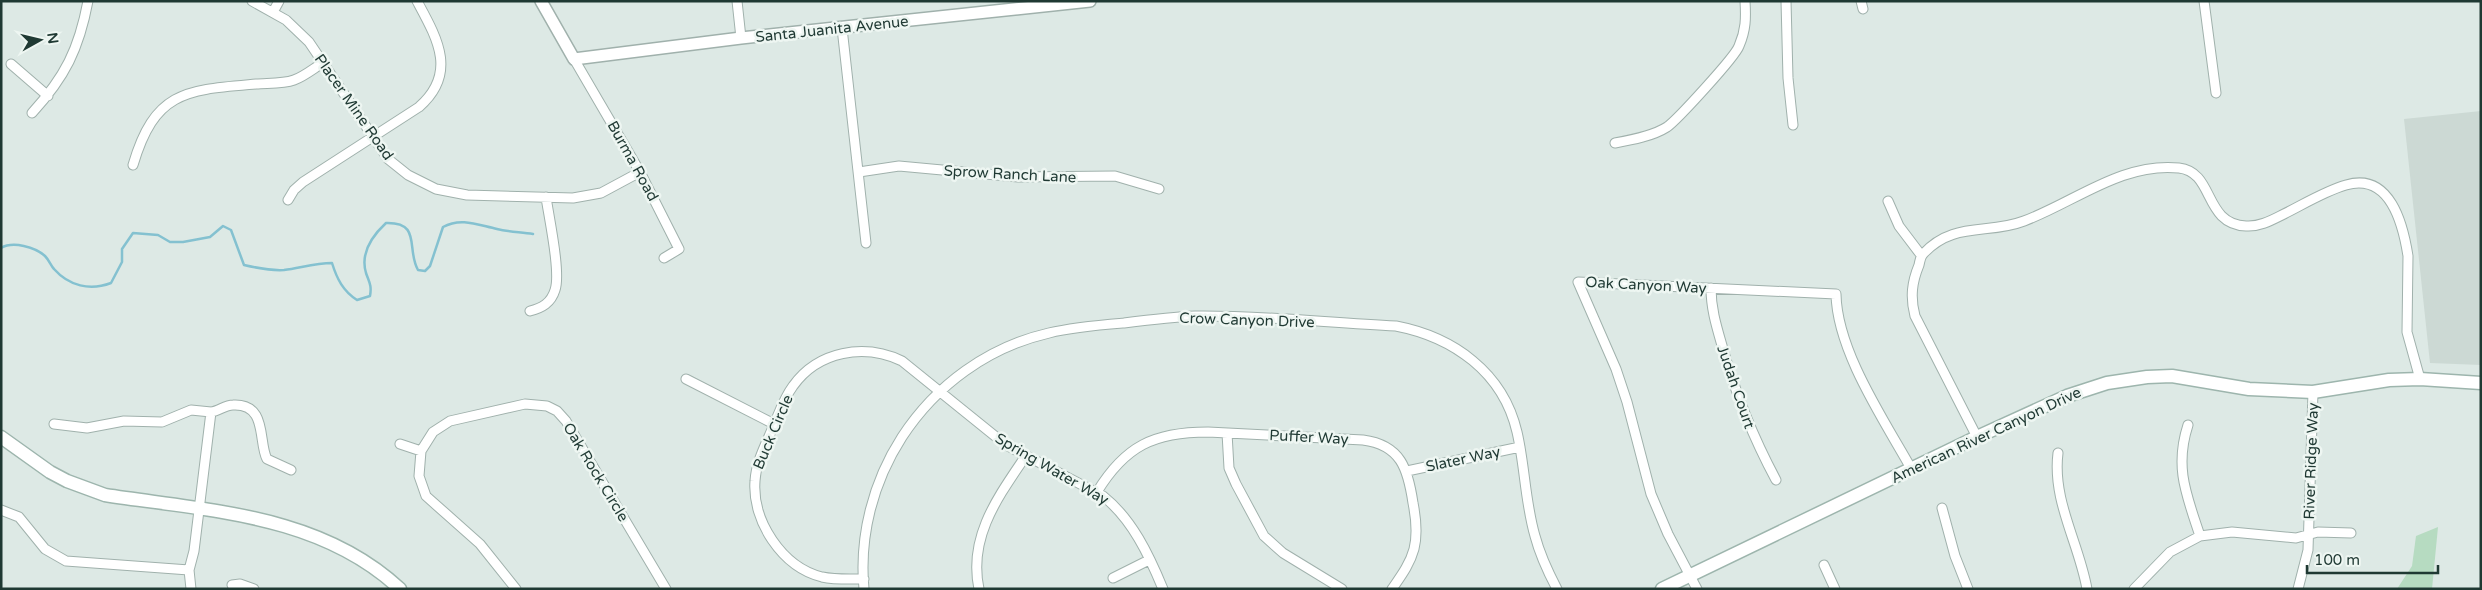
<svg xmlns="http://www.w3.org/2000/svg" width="2482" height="590" font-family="'Varela Round',sans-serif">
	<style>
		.built { fill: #ccd9d4 }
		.green { fill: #b6dbc1 }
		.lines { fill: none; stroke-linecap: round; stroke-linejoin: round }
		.stream { stroke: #84c1d0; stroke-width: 2.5 }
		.minor-casing { stroke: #a0b1ac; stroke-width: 11 }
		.tertiary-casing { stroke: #a0b1ac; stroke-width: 14 }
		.secondary-casing { stroke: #9db5ad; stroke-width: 15 }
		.minor { stroke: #fff; stroke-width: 9 }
		.tertiary { stroke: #fff; stroke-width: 11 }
		.secondary { stroke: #fff; stroke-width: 12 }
		.labels { text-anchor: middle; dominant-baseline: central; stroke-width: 5; stroke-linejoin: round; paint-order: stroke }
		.street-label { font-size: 15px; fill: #1f3933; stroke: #eef6f2 }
	</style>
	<rect width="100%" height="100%" fill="#dde9e5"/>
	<path class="built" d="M2481,111V365L2430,363L2404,119Z"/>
	<path class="green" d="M2438,527L2432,589H2397L2412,566L2416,536Z"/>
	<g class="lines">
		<path class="stream" d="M1,248C13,241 35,247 45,256C49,260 51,266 54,269C69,286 90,291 111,283L122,262V249L133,233L158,235L170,242H183L210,237L223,226L231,230L244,265C257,268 270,271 284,270C300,268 315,263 332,263C337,279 343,291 357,300L370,296C372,285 369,282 366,273C360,253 372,236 386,223C422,222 406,249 418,270L425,271L430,266L443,227C461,217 478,225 497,229C509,232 521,232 533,234"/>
		<defs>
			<path id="minor" d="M252,1L286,20L309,42L388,159L408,175L436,189L467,195L573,198L601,193L640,172
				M737,1L741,38
				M1786,1L1788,78L1793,125
				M1861,1L1863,9
				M2204,1L2216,93
				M273,12L279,1
				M842,28L866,243
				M574,59L640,172L679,249L664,258
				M11,64L48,96
				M32,113C65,77 79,49 88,1
				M1615,143C1632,140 1653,136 1667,127C1677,120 1735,57 1739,46C1746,30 1746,18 1745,1
				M133,165C155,90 187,90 256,84C268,83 283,84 294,80C305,76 314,68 324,62
				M859,172L899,166L1018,177L1115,176L1159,189
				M288,200L294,190L303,182L419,107C458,73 437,38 417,1
				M1888,201L1899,226L1921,255
				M1711,288C1711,310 1717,328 1723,349C1736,395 1753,437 1776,480
				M530,311C542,308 551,303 555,290C561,273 549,218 546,197
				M686,379L774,424
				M54,424L87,428L124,421L162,422L191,410L211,412
				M2188,425C2174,468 2187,496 2200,536
				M1227,433L1229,468L1236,484L1264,536L1283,553L1342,589
				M1977,437L1915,316C1910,297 1912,282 1919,265C1920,261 1920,257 1923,254C1953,221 1988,235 2024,221C2075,202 2122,162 2179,168C2215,172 2203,224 2246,226C2260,227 2272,220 2284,214C2304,204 2325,191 2346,185C2390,172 2403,224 2408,256L2407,332L2420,379
				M400,444L421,451
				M2058,453C2052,501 2079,543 2087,589
				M1407,471L1520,447
				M1097,492C1125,446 1154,432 1208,432L1363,440C1401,445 1408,469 1413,503C1416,518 1418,533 1414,549C1410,564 1401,576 1392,589
				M1942,508L1955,556L1968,589
				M1,510L19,517L45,549L66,561L189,570
				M1824,565L1835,589
				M1113,578L1149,560
				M864,579C849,579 836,580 822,577C782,567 752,521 755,481C756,462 766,444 773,427C779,413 784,398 793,386C818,351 864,343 902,361L1006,445L1103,496C1132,519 1149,555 1163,589
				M232,585L240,584L254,589
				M191,589L189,570L194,551L211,412C219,411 225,405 233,405C268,403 258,443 267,459L291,470
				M516,589L480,544L426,496L419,476L421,451L433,432L450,421L525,404L547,406L557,411L566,421L666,589
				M864,589C859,536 873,482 902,437C936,385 988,347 1049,333C1073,327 1099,325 1124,323C1148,320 1172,317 1195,316C1262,315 1329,323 1396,326C1453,337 1503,372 1517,432C1525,466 1525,502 1535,536C1540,555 1548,572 1557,589
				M979,589C968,537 998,497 1025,457
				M1697,589L1668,534L1651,494L1627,402L1616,369L1578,282L1836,294C1837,351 1884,420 1912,470
				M2134,589L2170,552L2200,536L2232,532L2296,538L2318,532L2351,533
				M2298,589L2308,550L2313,392"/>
			<path id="tertiary" d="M541,1L574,59L741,38L1090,1"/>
			<path id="secondary" d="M1,437L50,472L67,481L105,495C208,511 320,514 400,589
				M1662,589L1977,437L2067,396L2107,383L2147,377L2172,376L2249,389L2313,392L2389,380L2420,379L2481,383"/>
		</defs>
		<use href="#minor" class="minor-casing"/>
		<use href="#tertiary" class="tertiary-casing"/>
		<use href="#secondary" class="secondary-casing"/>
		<use href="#minor" class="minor"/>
		<use href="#tertiary" class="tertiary"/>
		<use href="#secondary" class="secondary"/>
	</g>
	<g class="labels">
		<g class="street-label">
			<text transform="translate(832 29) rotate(-6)">Santa Juanita Avenue</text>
			<text transform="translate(354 107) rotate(55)">Placer Mine Road</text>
			<text transform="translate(633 161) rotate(61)">Burma Road</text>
			<text transform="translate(1010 174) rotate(3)">Sprow Ranch Lane</text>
			<text transform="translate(1646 285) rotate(3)">Oak Canyon Way</text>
			<text transform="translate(1247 320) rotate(2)">Crow Canyon Drive</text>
			<text transform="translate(1736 387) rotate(71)">Judah Court</text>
			<text transform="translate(773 432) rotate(-67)">Buck Circle</text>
			<text transform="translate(1986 435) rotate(-25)">American River Canyon Drive</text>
			<text transform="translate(1309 437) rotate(3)">Puffer Way</text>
			<text transform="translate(1463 459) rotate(-12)">Slater Way</text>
			<text transform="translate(2311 461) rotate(-88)">River Ridge Way</text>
			<text transform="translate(1052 469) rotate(30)">Spring Water Way</text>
			<text transform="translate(596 472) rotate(59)">Oak Rock Circle</text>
		</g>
	</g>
	<rect width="2482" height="590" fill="none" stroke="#1f3933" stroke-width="5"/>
	<g transform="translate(40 40) rotate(82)" stroke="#eef6f2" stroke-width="4" paint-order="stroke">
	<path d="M0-4L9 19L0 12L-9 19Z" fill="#1f3933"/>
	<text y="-8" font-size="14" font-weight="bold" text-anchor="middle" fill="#1f3933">N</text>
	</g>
	<path d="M2307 565v8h131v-8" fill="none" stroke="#1f3933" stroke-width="2.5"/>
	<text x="2314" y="565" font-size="15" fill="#1f3933" stroke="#eef6f2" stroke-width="4" paint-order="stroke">100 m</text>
</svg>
